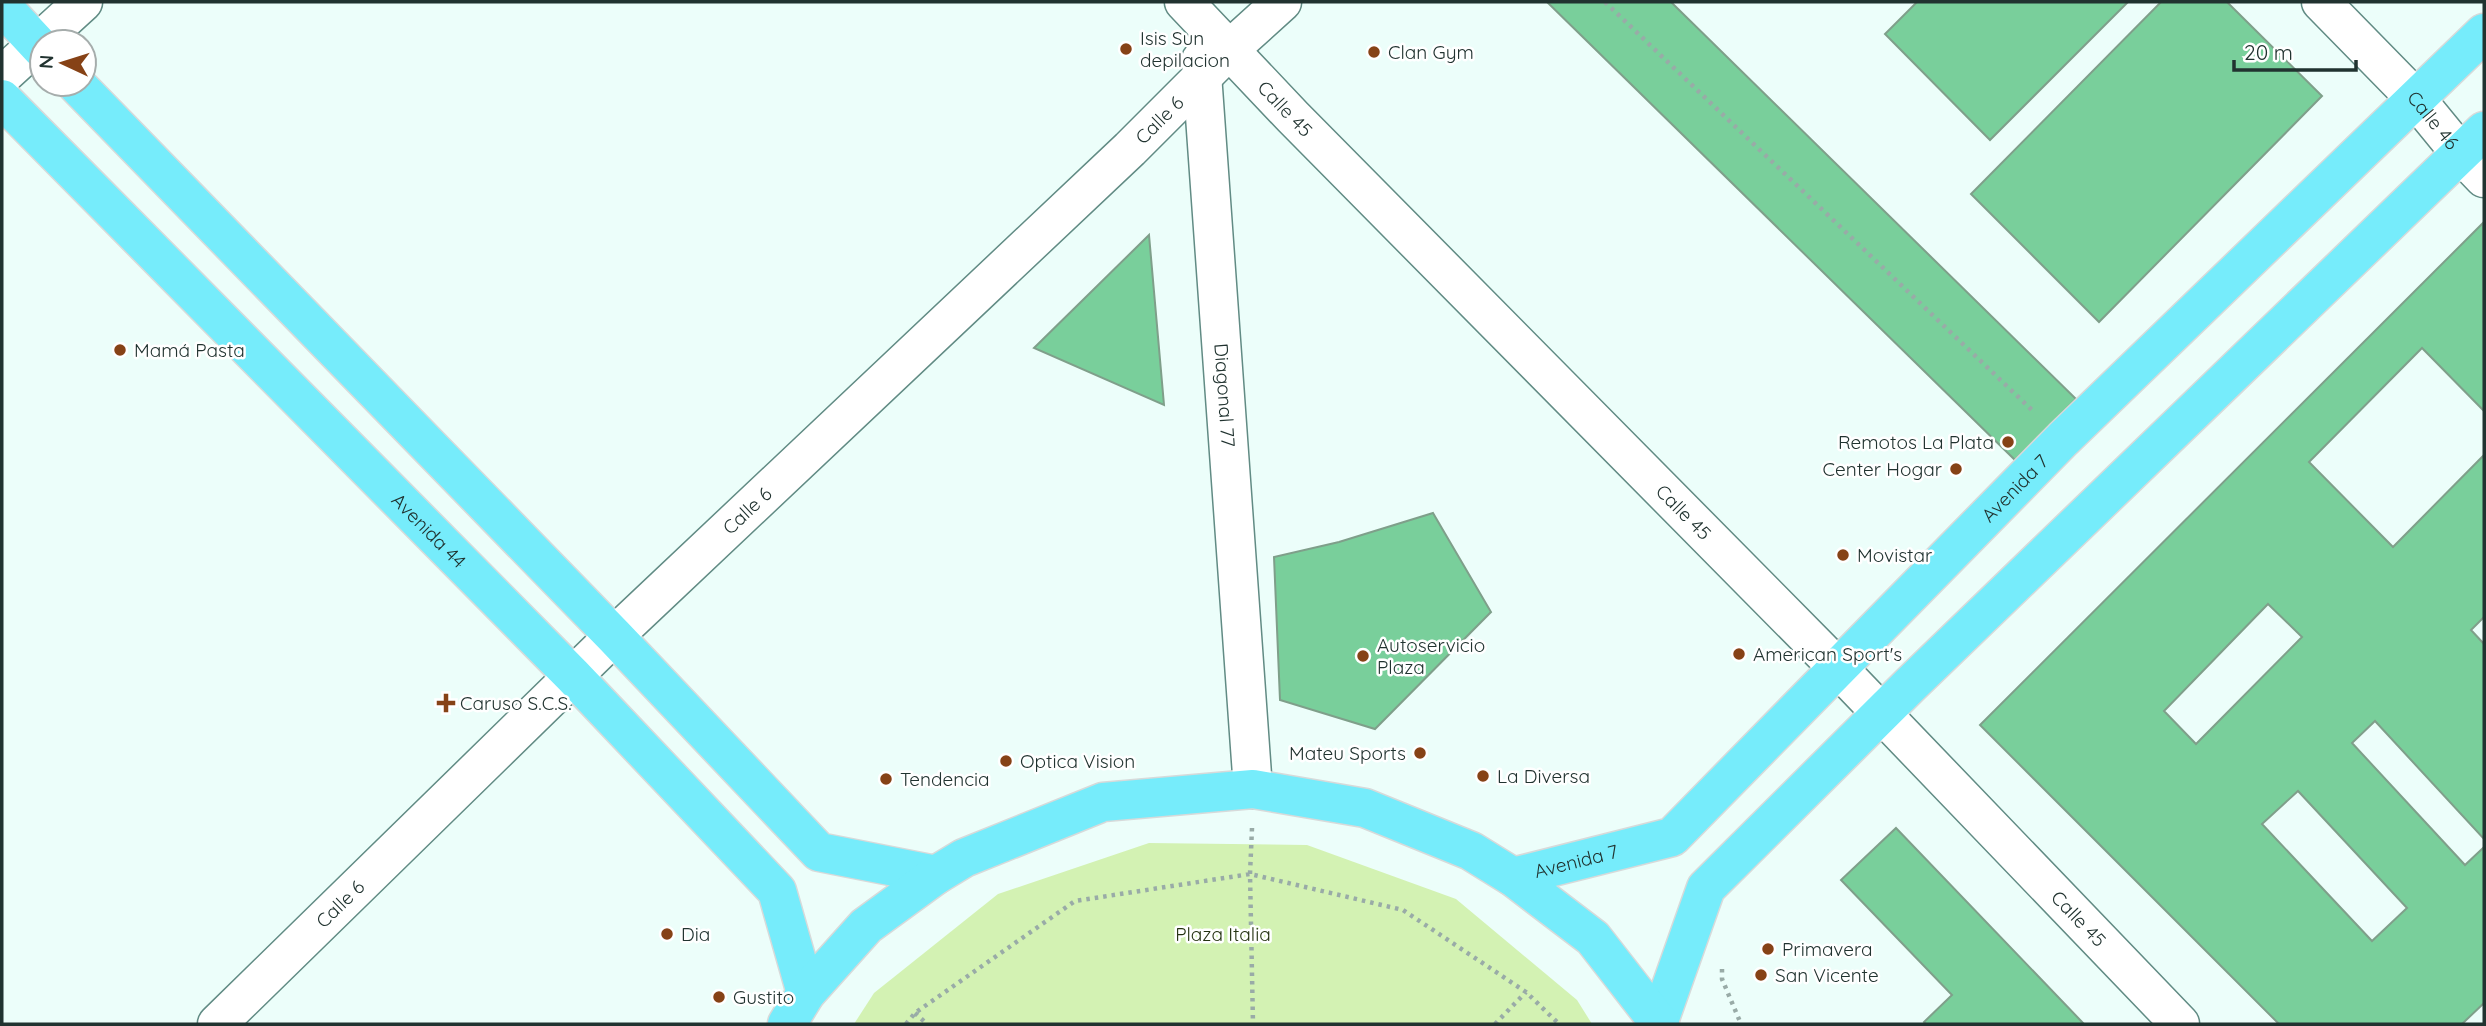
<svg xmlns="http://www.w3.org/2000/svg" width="2486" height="1026" font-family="Quicksand,sans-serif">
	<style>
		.green { fill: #d3f2b3 }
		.building { fill: #79cf9b; stroke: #7f9f8a; stroke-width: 2; fill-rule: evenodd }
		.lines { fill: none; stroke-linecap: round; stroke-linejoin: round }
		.street-casing { stroke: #618b84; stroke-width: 41 }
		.primary-casing { stroke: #d7dada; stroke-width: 41 }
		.path { stroke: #99aba7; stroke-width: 4.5; stroke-dasharray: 3.5 5; stroke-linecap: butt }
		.street { stroke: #fff; stroke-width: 38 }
		.primary { stroke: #76ecfb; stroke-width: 38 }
		.poi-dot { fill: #864216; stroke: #fff; stroke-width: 2.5 }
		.labels { text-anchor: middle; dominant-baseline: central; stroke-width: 5; stroke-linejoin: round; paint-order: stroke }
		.poi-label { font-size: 19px; fill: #213330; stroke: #fff; text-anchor: start }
		.street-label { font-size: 19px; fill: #213330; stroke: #fff }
		.park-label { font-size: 19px; fill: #243211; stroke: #fff }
	</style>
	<rect width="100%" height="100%" fill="#ecfefa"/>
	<path class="green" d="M1149,843L1307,845L1456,899L1577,1000L1592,1024H854L874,993L998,894Z"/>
	<path class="building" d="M1547,2H1671L2076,399L2015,460Z
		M1917,2H2128L1990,140L1885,34Z
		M2161,2H2227L2322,96L2099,322L1971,194Z
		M2483,223L2484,411L2422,348L2309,462L2393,547L2484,455V617L2471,630L2484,644V839L2375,721L2352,743L2465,865L2484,847V1003L2462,1024H2279L1980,725ZM2268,604L2302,637L2196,744L2164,711ZM2298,791L2407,908L2372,941L2262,824Z
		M1149,235L1164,405L1034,348Z
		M1433,513L1491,612L1375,729L1280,700L1274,557L1339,542Z
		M1896,828L2084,1024H1926L1924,1022L1952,995L1841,880Z"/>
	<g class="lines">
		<defs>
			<g id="street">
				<path id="s1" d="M1184,2L1293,117L1838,668L2180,1024"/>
				<path id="s2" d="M2321,2L2416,99L2461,154L2484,178"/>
				<path id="s3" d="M1201,60L1253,789"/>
				<path d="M2,76L83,2"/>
				<path id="s4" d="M217,1024L614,636L1130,149L1230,49L1282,2"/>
			</g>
			<g id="primary">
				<path d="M2,6L42,49"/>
				<path d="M76,84L614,636L819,852L936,875"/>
				<path id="s5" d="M2,99L573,676L777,891L806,993"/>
				<path id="s6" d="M1513,877L1672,837L2063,439L2484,33"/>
				<path d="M1659,1021L1706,888L1910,685L2484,131"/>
				<path d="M787,1024L806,993L866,926L936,875L964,858L1103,802L1253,789L1365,808L1471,851L1513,877L1593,938L1660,1024"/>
			</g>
		</defs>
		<use href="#street" class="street-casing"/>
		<use href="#primary" class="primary-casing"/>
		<path class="path" d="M1605,2L2034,412
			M1252,828L1250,874L1253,1024
			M1722,969V979L1741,1024
			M915,1013L927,1024
			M906,1024L915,1013L1075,901L1250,874L1403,910L1526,992L1559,1024
			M1495,1024L1526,992"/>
		<use href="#street" class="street"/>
		<use href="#primary" class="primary"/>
	</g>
	<g class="poi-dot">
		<circle cx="1126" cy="49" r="7"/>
		<circle cx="1374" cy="52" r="7"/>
		<circle cx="120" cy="350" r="7"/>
		<circle cx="2008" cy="442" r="7"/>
		<circle cx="1956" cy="469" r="7"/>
		<circle cx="1843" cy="555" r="7"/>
		<circle cx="1739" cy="654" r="7"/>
		<circle cx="1363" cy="656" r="7"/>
		<path d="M442.5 692.5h7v7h7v7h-7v7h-7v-7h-7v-7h7z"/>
		<circle cx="1420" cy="753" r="7"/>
		<circle cx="1006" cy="761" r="7"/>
		<circle cx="1483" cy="776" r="7"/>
		<circle cx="886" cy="779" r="7"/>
		<circle cx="667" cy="934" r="7"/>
		<circle cx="1768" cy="949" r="7"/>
		<circle cx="1761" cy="975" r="7"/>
		<circle cx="719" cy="997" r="7"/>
	</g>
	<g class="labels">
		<g class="poi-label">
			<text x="1140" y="38">Isis Sun<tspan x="1140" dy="22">depilacion</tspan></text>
			<text x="1388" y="52">Clan Gym</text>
			<text x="134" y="350">Mamá Pasta</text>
			<text x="1994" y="442" text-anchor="end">Remotos La Plata</text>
			<text x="1942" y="469" text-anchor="end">Center Hogar</text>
			<text x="1857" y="555">Movistar</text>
			<text x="1377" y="645">Autoservicio<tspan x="1377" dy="22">Plaza</tspan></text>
			<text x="1753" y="654">American Sport's</text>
			<text x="460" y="703">Caruso S.C.S.</text>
			<text x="1406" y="753" text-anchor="end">Mateu Sports</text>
			<text x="1020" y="761">Optica Vision</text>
			<text x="1497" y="776">La Diversa</text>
			<text x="900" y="779">Tendencia</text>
			<text x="681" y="934">Dia</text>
			<text x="1782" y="949">Primavera</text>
			<text x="1775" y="975">San Vicente</text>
			<text x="733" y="997">Gustito</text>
		</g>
		<g class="street-label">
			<text stroke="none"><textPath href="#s1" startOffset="147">Calle 45</textPath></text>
			<text stroke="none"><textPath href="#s2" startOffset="163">Calle 46</textPath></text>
			<text stroke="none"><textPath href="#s4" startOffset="1306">Calle 6</textPath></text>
			<text stroke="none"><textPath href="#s3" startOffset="336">Diagonal 77</textPath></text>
			<text stroke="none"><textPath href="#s6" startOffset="653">Avenida 7</textPath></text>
			<text stroke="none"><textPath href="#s4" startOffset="738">Calle 6</textPath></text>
			<text stroke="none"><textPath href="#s1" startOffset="714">Calle 45</textPath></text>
			<text stroke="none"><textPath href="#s5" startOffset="607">Avenida 44</textPath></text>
			<text stroke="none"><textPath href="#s6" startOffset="65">Avenida 7</textPath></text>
			<text stroke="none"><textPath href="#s4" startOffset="172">Calle 6</textPath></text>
			<text stroke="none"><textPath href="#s1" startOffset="1281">Calle 45</textPath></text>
		</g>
		<g class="park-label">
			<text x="1223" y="934">Plaza Italia</text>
		</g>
	</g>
	<rect width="2486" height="1026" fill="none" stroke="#213330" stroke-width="7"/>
	<g transform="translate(63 63) rotate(274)"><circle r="33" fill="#ffffff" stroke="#a6adac" stroke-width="2"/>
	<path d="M0-5L12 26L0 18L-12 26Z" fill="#864216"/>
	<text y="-10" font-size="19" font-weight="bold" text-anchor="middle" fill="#213330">N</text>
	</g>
	<path d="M2234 60v10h122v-10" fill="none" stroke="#213330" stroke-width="3.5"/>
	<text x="2244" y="60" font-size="21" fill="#213330" stroke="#ffffff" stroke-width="5" paint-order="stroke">20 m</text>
</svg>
